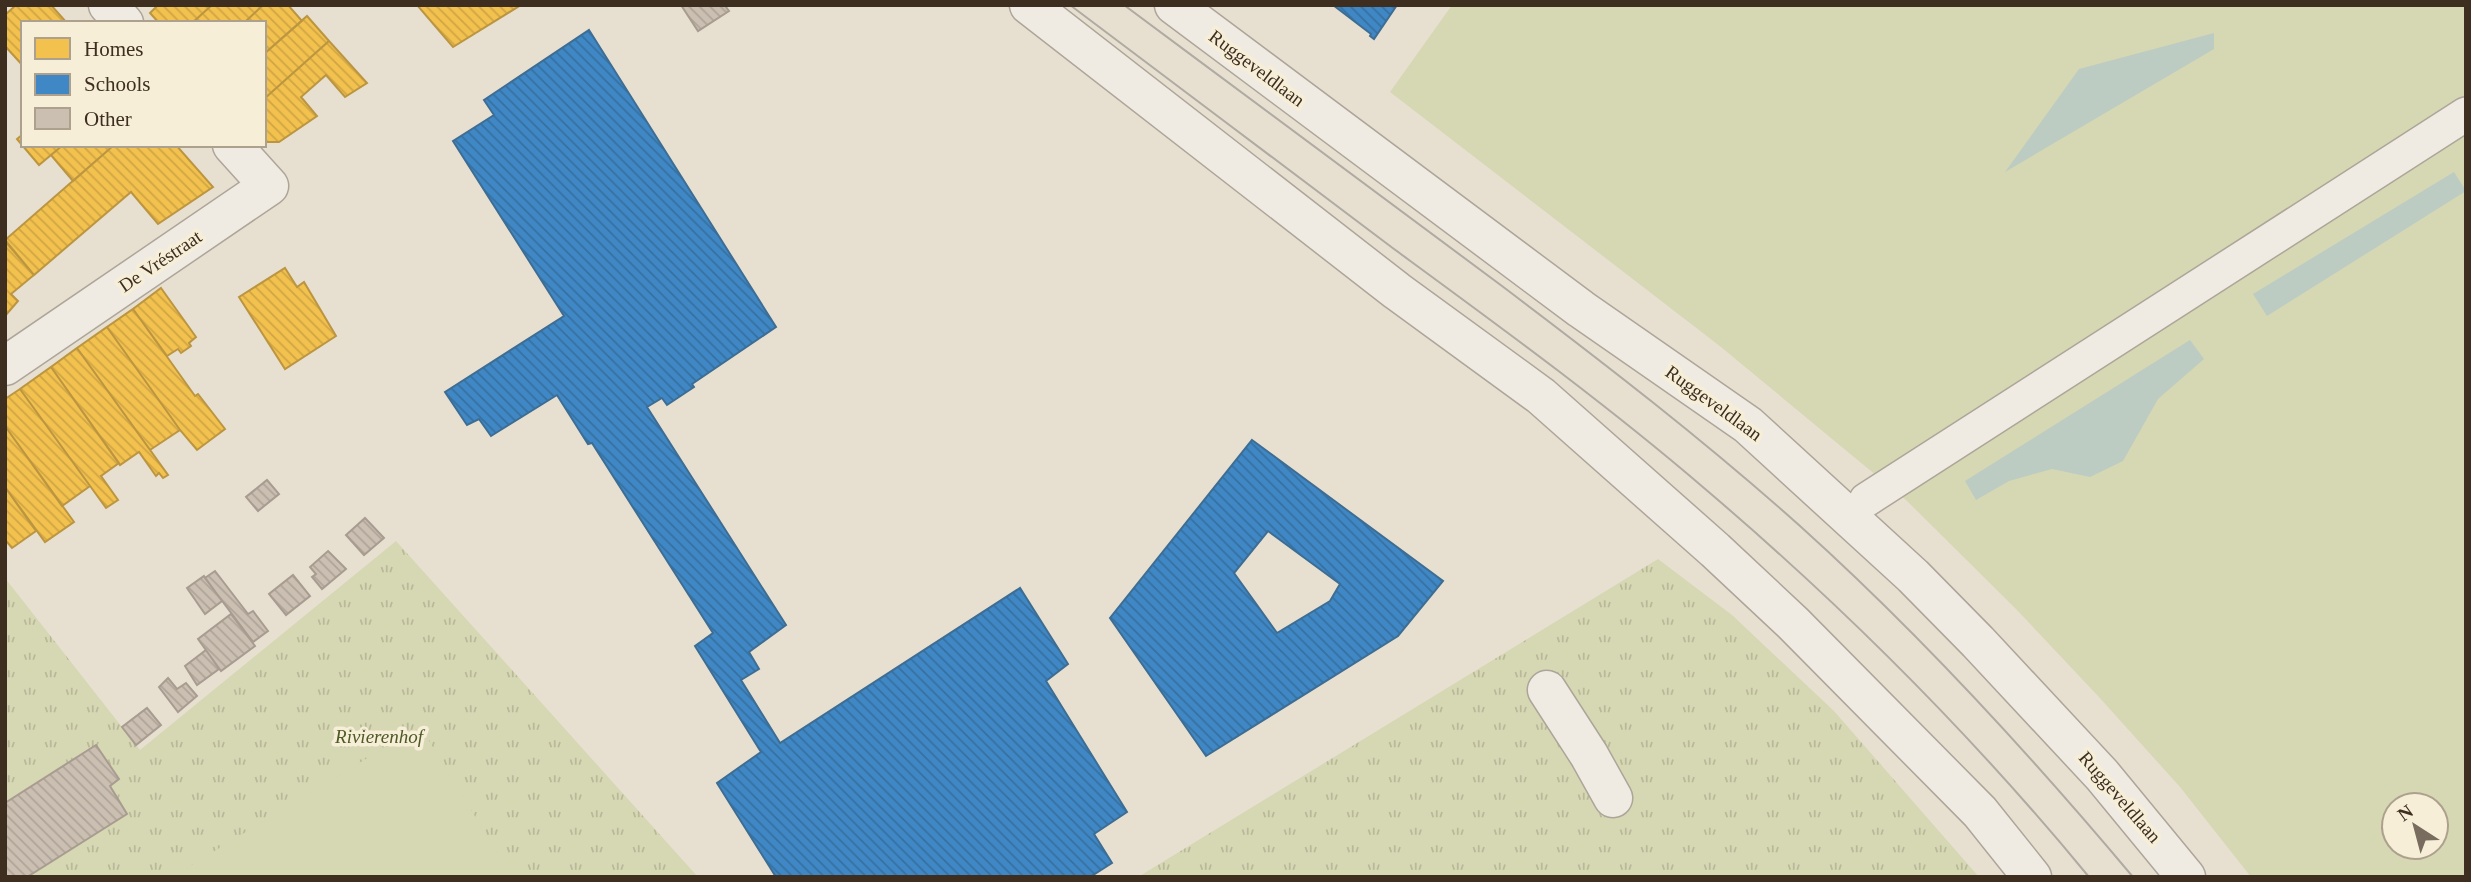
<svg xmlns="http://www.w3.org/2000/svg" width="2471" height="882" font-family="Georgia,serif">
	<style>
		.park { fill: url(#park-tufts) }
		.pitch { fill: #d6d7b3; fill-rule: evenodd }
		.water { fill: #bcccc2 }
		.homes { fill: url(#homes-back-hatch); stroke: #bc9540; stroke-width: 2 }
		.schools { fill: url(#schools-back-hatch); stroke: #3e6d94; stroke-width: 2; fill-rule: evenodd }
		.building { fill: url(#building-back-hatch); stroke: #a89c90; stroke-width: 2 }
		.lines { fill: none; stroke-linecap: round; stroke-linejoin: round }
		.pedestrian-casing { stroke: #ada599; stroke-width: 36 }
		.minor-casing { stroke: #ada599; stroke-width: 41 }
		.tertiary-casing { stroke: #ada599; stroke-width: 41 }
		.pedestrian { stroke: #efebe3; stroke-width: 33 }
		.minor { stroke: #efebe3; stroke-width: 38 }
		.tertiary { stroke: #efebe3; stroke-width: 38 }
		.tram { stroke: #afaaa2; stroke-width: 2 }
		.labels { text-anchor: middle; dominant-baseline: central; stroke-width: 7; stroke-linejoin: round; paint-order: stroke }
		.street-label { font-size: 19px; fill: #3d2e20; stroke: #f7eed8 }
		.park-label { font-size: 19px; font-style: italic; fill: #4d5a26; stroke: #f7eed8 }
	</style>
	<defs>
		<pattern id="park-tufts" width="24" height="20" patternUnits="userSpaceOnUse" patternTransform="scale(1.75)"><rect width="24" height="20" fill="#d6d7b3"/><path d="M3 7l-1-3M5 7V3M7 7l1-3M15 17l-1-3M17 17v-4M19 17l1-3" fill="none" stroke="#b9b99a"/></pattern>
		<pattern id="homes-back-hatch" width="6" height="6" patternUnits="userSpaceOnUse" patternTransform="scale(1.75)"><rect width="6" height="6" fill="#f2c14e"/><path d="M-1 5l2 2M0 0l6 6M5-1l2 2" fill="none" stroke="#d0a644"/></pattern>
		<pattern id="schools-back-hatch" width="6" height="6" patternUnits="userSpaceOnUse" patternTransform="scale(1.75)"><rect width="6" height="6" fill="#3f88c5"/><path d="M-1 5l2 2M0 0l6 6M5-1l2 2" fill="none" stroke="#3670a0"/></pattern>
		<pattern id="building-back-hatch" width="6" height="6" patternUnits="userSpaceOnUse" patternTransform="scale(1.75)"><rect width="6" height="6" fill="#cbbfb2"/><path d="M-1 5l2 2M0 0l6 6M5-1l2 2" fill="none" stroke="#afa499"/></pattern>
	</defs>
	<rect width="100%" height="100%" fill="#e7e0d1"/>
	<path class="park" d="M396,541L698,877H5V578L140,750Z
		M1658,559L1732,615L1834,711L1979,877H1138Z"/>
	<path class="pitch" d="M1452,5H2466V877H2251L2180,787L2098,696L2016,609L1906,500L1721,347L1390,92ZM2394,805H2436V847H2394Z
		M420,726L512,877H172Z"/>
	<path class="water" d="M2214,33V49L2005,172L2079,69Z
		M2454,172L2466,191L2267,316L2253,294Z
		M2190,340L2204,359L2158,399L2123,461L2090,477L2052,469L2009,481L1976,500L1965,481Z"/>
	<path class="homes" d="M16,5H51L67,23H23V66L5,46V15Z
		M158,5H212L192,23H159L150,13Z
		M212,5H263L244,23H192Z
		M263,5H288L302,21L264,54V23H244Z
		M417,5H521L453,47Z
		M307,16L329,41L264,99V54Z
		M329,41L367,83L345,97L326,75L301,97L317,116L279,142H264V99Z
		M23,134V145H63L39,165L17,139Z
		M63,145H114L73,181L51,155Z
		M114,145H176L213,187L158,224L131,192L34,275L5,240Z
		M5,241L34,275L11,294L18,301L5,316Z
		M285,268L297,287L304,282L336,336L285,369L239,297Z
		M161,288L196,337L189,343L191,346L181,353L178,349L167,356L133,309Z
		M133,309L195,396L198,394L225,429L197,450L180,430L107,327Z
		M107,327L180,430L150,450L77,348Z
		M77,348L168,475L163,478L159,473L156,476L139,452L120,465L51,367Z
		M51,367L119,463L101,476L118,500L106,508L20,389Z
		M20,389L90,486L62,506L5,426V399Z
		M5,426L74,522L45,542L5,487Z
		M5,487L36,531L12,548L7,542L5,543Z"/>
	<path class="schools" d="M1333,5H1397L1374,39L1370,36L1371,34Z
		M589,30L776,327L692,384L694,387L667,405L662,398L647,407L786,625L749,652L759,669L741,680L780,743L1020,588L1068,664L1046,681L1127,812L1094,834L1112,863L1090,877H776L717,783L761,752L695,646L713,633L592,443L588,444L557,395L491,436L479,419L467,425L445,392L564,316L453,141L494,115L484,100Z
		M1252,440L1443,581L1398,636L1206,756L1110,618ZM1268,531L1340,584L1330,601L1277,633L1234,573Z"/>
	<path class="building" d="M681,5H729L726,7L729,11L698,31Z
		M267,480L279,494L258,511L246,497Z
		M365,518L384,538L364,555L346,535Z
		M328,551L346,569L322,589L312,577L316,574L310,567Z
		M215,571L248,614L253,611L268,631L253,642L205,578Z
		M293,575L310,596L286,615L269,594Z
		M204,576L222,601L205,614L187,588Z
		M231,614L255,646L221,671L198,639Z
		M206,650L219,669L197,685L185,666Z
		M168,678L177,689L186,683L197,696L178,712L159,687Z
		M147,708L161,725L136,745L122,727Z
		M96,745L119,779L110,786L127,814L27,877H5V803Z"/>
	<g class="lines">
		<defs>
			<path id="pedestrian" d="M1866,500L2466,114"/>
			<path id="minor" d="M108,5L124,23
				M5,366L269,186L232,145
				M1547,690L1589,755L1613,798"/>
			<path id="tertiary" d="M1029,5L1397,291L1541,396L1715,550L1793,623L1980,812L2032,877
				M1174,5L1581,309L1748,425L1913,576L1978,642L2102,775L2186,877"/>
		</defs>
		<use href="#pedestrian" class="pedestrian-casing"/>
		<use href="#minor" class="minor-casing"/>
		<use href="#tertiary" class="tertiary-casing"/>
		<use href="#pedestrian" class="pedestrian"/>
		<use href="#minor" class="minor"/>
		<use href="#tertiary" class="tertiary"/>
		<path class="tram" d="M1070,5C1178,86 1286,168 1394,249C1499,326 1605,403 1704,488C1843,606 1973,736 2089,877
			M1124,5C1250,99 1377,192 1502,286C1604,363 1705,441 1800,526C1920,634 2029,753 2133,877"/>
	</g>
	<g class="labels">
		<g class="street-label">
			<text transform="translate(1257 68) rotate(37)">Ruggeveldlaan</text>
			<text transform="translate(160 261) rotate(-34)">De Vréstraat</text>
			<text transform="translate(1714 403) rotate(36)">Ruggeveldlaan</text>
			<text transform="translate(2120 797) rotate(49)">Ruggeveldlaan</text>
		</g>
		<g class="park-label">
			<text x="379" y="736">Rivierenhof</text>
		</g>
	</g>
	<rect width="2471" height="882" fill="none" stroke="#3d2e20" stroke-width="14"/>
	<rect x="21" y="21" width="245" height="126" fill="#f7eed8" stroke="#ada18e" stroke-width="2"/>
	<rect x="35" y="38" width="35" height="21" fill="#f2c14e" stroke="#ada18e" stroke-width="2"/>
	<text x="84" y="56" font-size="21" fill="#3d2e20">Homes</text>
	<rect x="35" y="74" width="35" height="21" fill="#3f88c5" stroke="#ada18e" stroke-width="2"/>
	<text x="84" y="91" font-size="21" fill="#3d2e20">Schools</text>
	<rect x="35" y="108" width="35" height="21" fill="#cbbfb2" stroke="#ada18e" stroke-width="2"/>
	<text x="84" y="126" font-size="21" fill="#3d2e20">Other</text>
	<g transform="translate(2415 826) rotate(324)"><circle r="33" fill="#f7eed8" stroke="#ada18e" stroke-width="2"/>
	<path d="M0-5L12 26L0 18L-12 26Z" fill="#786c5e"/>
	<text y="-10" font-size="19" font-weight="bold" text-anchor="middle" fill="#3d2e20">N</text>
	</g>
</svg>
